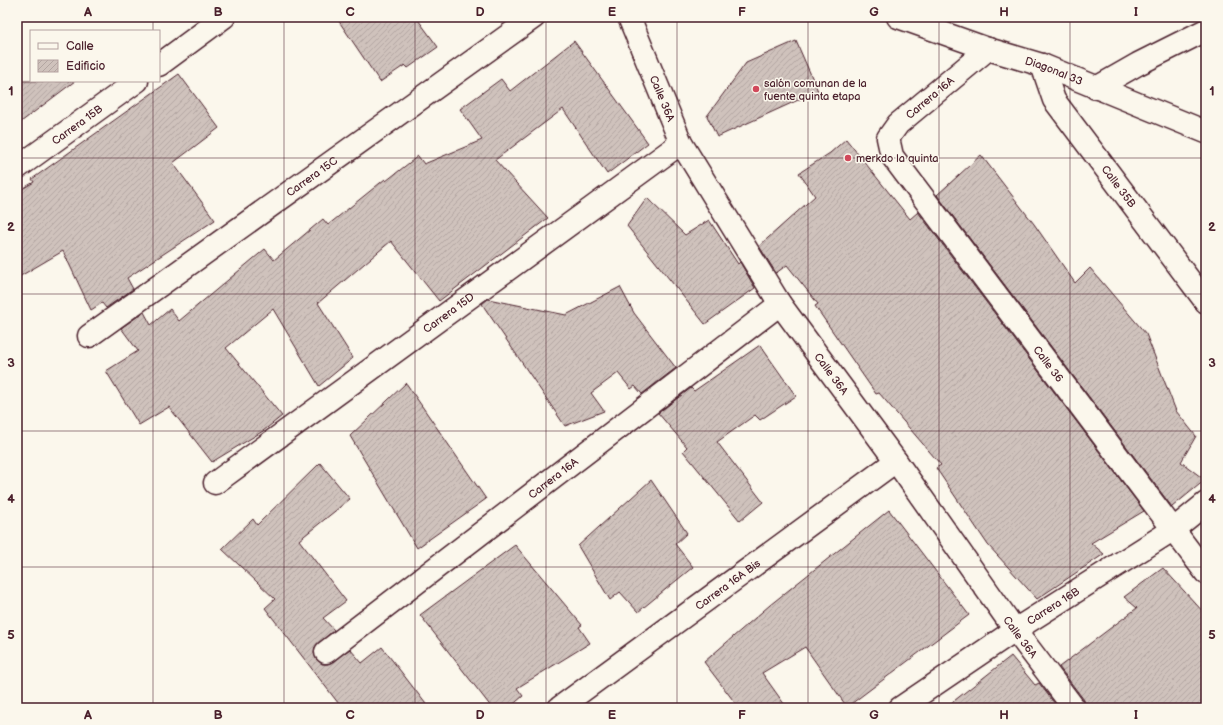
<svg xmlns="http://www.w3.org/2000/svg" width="1223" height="725" font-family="'Balsamiq Sans',sans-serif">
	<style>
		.building { fill: url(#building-hatch); stroke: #4a1f2b }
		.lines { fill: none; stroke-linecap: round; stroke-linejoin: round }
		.minor-casing { stroke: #4a1f2b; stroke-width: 25 }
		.minor { stroke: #fbf7ec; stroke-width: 22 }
		.grid { fill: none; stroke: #4a1f2b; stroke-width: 1; stroke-opacity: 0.55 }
		.poi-dot { fill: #d1495b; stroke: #fbf7ec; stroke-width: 1.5 }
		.labels { text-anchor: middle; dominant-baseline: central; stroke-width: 3; stroke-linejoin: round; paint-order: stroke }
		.street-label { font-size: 11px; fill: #4a1f2b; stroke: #fbf7ec }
		.poi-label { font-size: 11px; fill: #4a1f2b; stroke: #fbf7ec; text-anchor: start }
		.neatline { fill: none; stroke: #4a1f2b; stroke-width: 1.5 }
		.grid-label { font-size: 13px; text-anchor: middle; font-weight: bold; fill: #4a1f2b }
	</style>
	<defs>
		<pattern id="building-hatch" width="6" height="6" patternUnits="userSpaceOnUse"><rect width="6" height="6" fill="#cfc2bc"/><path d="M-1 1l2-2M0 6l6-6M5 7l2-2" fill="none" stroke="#b3a6a2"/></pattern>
	</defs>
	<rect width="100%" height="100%" fill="#fbf7ec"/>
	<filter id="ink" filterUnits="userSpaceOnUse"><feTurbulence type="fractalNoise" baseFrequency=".025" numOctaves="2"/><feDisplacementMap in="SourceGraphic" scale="8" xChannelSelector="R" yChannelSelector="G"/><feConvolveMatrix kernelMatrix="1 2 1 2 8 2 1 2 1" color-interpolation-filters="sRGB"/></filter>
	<g filter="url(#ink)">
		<path class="building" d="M336,17H416L438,47L408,68L405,65L380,82Z
			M574,41L648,143L607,174L563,109L495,160L548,218L439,301L391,241L318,303L353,358L319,386L273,309L226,348L282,416L263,431L212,462L169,407L139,425L106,371L138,351L121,328L144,312L151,325L170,309L179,321L265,249L274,260L323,219L328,225L385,179L386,181L418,156L424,164L482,140L460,109L501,79L510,91Z
			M796,41L818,91L717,137L707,116L746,63Z
			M179,74L219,128L173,163L215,220L127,278L133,289L106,308L102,303L91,310L63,251L17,278V192L34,182L32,179Z
			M17,81H75L17,125Z
			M846,139L910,219L918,212L1144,511L1091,543L1104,554L1037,599L988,545L936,468L941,465L879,393L876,394L815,306L818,304L787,265L776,273L759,246L815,196L799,173L830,153Z
			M981,155L1034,224L1075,283L1090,268L1146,334L1176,411L1196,436L1181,462L1205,480L1172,507L937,195Z
			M647,198L685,235L709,220L738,264L740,262L755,288L705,324L627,226Z
			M620,287L634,313L676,368L642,394L635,386L631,389L618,373L591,393L604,411L565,426L482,304L488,299L566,315Z
			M760,345L796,396L760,420L755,415L717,442L763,502L740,521L683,451L687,447L658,413L691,388L694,391Z
			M406,383L486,499L417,548L350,436Z
			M320,463L350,499L299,540L346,601L323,618L334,630L315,647L314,653L316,659L322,664H328L350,649L362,663L382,647L429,708H342L265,608L275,599L222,549L253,519L257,525Z
			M651,480L687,533L675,544L693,567L638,612L620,592L610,600L578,546Z
			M889,510L969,615L847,707L805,647L762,673L787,708H739L704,662L770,605Z
			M515,545L582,625L579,627L590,643L517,688L523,696L509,708H492L420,615Z
			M1163,568L1206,615V708H1086L1084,700L1059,667L1137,608L1124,597Z
			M1011,656L1035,685L1039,683L1058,708H945Z"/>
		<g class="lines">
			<defs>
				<g id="minor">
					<path id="s1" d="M629,17L681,143L780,304L896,461L1015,630L1074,708"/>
					<path id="s2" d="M898,17L988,49L1042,65L1206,132"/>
					<path id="s3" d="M988,49L898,124L888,138L892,156L1206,573"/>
					<path d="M159,65L224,17"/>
					<path id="s4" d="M1042,65L1054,100L1206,302"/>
					<path d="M1096,88L1138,64L1206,30"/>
					<path id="s5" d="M17,168L137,81"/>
					<path id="s6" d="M89,336L534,17"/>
					<path id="s7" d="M215,483L681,143"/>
					<path id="s8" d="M326,652L780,304"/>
					<path id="s9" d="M559,708L896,461"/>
					<path id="s10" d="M900,708L1015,630L1174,529L1206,503"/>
				</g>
			</defs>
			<use href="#minor" class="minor-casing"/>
			<use href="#minor" class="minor"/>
		</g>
	</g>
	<path class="grid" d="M153,17V31M284,17V708M415,17V708M546,17V708M677,17V708M808,17V708M939,17V708M1070,17V708M153,81V708M17,158H1206M17,294H1206M17,431H1206M17,567H1206"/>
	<g class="poi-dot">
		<circle cx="756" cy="89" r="4"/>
		<circle cx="848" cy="158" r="4"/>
	</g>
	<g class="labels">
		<g class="street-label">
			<text stroke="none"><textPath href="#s2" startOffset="165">Diagonal 33</textPath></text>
			<text transform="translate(930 98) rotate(-40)">Carrera 16A</text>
			<text stroke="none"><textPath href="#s1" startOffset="88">Calle 36A</textPath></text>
			<text stroke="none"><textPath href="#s5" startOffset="74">Carrera 15B</textPath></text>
			<text stroke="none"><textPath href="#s6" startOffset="274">Carrera 15C</textPath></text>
			<text stroke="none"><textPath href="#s4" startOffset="145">Calle 35B</textPath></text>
			<text stroke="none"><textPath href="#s7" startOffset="289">Carrera 15D</textPath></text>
			<text stroke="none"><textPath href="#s3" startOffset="413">Calle 36</textPath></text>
			<text stroke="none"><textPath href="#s1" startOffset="412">Calle 36A</textPath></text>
			<text stroke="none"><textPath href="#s8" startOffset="286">Carrera 16A</textPath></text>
			<text stroke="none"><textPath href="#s9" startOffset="209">Carrera 16A Bis</textPath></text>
			<text stroke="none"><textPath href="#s10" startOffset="184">Carrera 16B</textPath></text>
			<text stroke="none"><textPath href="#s1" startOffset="736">Calle 36A</textPath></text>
		</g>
		<g class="poi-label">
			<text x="764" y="83">salón comunan de la<tspan x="764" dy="13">fuente quinta etapa</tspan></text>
			<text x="856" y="158">merkdo la quinta</text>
		</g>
	</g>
	<rect width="1223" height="725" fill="none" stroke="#fbf7ec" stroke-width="44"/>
	<rect x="30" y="30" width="130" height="52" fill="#fbf7ec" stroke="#b4a19f"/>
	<rect x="38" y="43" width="20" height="6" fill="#fbf7ec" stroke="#b4a19f"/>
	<text x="66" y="50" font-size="12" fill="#4a1f2b">Calle</text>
	<rect x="38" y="60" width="20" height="12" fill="url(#building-hatch)" stroke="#b4a19f"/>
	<text x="66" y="70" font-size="12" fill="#4a1f2b">Edificio</text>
	<rect x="22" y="22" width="1179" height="681" class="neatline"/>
	<g class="grid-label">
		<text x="88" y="16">A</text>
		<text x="218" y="16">B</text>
		<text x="350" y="16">C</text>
		<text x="480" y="16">D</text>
		<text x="612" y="16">E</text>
		<text x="742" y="16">F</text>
		<text x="874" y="16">G</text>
		<text x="1004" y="16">H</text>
		<text x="1136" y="16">I</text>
		<text x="11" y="95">1</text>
		<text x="1212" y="95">1</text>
		<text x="11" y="231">2</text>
		<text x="1212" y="231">2</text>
		<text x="11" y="367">3</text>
		<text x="1212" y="367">3</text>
		<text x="11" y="503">4</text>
		<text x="1212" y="503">4</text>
		<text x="11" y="639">5</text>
		<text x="1212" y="639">5</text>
		<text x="88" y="719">A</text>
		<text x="218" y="719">B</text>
		<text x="350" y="719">C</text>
		<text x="480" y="719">D</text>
		<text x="612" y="719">E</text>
		<text x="742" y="719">F</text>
		<text x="874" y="719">G</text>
		<text x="1004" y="719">H</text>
		<text x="1136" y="719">I</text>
	</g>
</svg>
